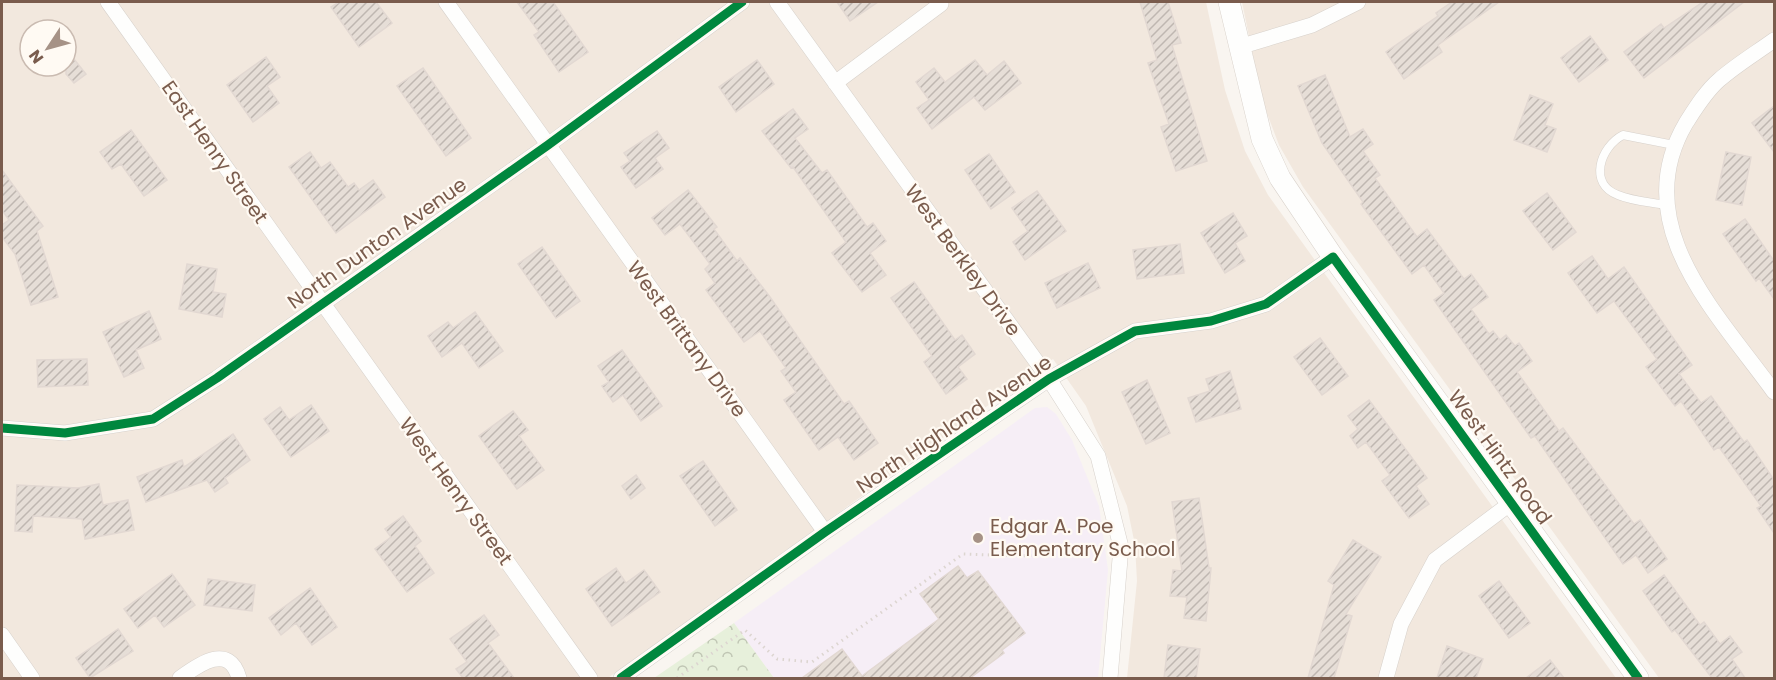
<svg xmlns="http://www.w3.org/2000/svg" width="1776" height="680" font-family="Poppins,sans-serif">
	<style>
		.residential { fill: #f2e8de; fill-rule: evenodd }
		.education { fill: #f6eef6 }
		.forest { fill: url(#forest-crowns) }
		.building { fill: url(#building-hatch); stroke: #e2d8d2; stroke-width: 1.5 }
		.lines { fill: none; stroke-linecap: round; stroke-linejoin: round }
		.lane-casing { stroke: #d7d1cb; stroke-width: 9 }
		.street-casing { stroke: #d7d1cb; stroke-width: 16 }
		.secondary-casing { stroke: #d9d2cb; stroke-width: 22 }
		.path { stroke: #dcd5d0; stroke-width: 3; stroke-dasharray: 1.5 4.5; stroke-linecap: butt }
		.lane { stroke: #fefefd; stroke-width: 8 }
		.street { stroke: #fefefd; stroke-width: 15 }
		.secondary { stroke: #fefefd; stroke-width: 21 }
		.cycleway-casing { stroke: #fffaf3; stroke-width: 13 }
		.cycleway { stroke: #00873e; stroke-width: 9 }
		.poi-dot { fill: #a69286; stroke: #fffaf3; stroke-width: 2 }
		.labels { text-anchor: middle; dominant-baseline: central; stroke-width: 4.5; stroke-linejoin: round; paint-order: stroke }
		.street-label { font-size: 20px; fill: #7a5c4d; stroke: #fffaf3 }
		.poi-label { font-size: 20px; fill: #7a5c4d; stroke: #fffaf3; text-anchor: start }
	</style>
	<defs>
		<pattern id="forest-crowns" width="20" height="18" patternUnits="userSpaceOnUse" patternTransform="scale(1.5)"><rect width="20" height="18" fill="#e7f0db"/><path d="M2 6a3 3 0 1 1 6 0M12 15a3 3 0 1 1 6 0" fill="none" stroke="#c0c6b4"/></pattern>
		<pattern id="building-hatch" width="6" height="6" patternUnits="userSpaceOnUse" patternTransform="scale(1.5)"><rect width="6" height="6" fill="#e6ded7"/><path d="M-1 1l2-2M0 6l6-6M5 7l2-2" fill="none" stroke="#bfb7b1"/></pattern>
	</defs>
	<rect width="100%" height="100%" fill="#f9f5f0"/>
	<path class="residential" d="M2,2H1206L1225,90L1245,151L1268,195L1616,678H1127L1137,581L1135,545L1127,506L1086,406L1053,359L608,678H2ZM30,30H66V66H30Z
		M1242,2H1774V678H1659L1303,187L1279,145L1262,100Z"/>
	<path class="education" d="M1047,407L1056,414L1072,440L1099,506L1108,570L1098,678H774L734,623L1035,408Z"/>
	<path class="forest" d="M734,623L774,678H654Z"/>
	<path class="building" d="M339,2H376L392,23L359,47L331,7Z
		M517,2H553L588,52L559,72L534,35L539,32Z
		M837,2H878L850,21Z
		M1140,2H1168L1181,43L1172,45L1207,161L1176,171L1161,127L1169,124L1148,63L1157,60Z
		M1452,2H1499L1438,45L1442,52L1404,79L1386,52L1438,16L1436,13Z
		M1703,2H1744L1644,78L1624,52L1661,24L1664,28Z
		M1590,36L1608,60L1579,82L1561,58Z
		M66,49L86,74L74,83L66,74Z
		M266,57L280,77L267,86L279,103L253,122L227,85Z
		M757,60L774,84L736,112L719,87Z
		M975,60L987,75L1004,61L1021,83L985,110L974,97L932,129L917,108L929,100L916,82L934,68L945,82Z
		M423,68L471,138L446,156L397,86Z
		M1325,75L1350,137L1363,129L1373,144L1363,151L1380,175L1375,178L1417,237L1427,229L1464,279L1471,274L1488,297L1471,309L1489,334L1493,331L1500,340L1506,335L1515,346L1519,343L1532,361L1517,372L1559,431L1563,428L1634,524L1640,520L1667,559L1648,573L1636,555L1623,564L1535,436L1531,438L1434,300L1444,293L1424,265L1412,274L1361,204L1363,202L1322,143L1298,86Z
		M1530,95L1553,104L1545,125L1556,129L1547,152L1514,140Z
		M1774,106V152L1752,123Z
		M793,109L808,129L795,138L822,173L827,170L867,227L873,223L886,241L870,253L886,275L862,292L832,253L846,242L793,167L791,168L762,131Z
		M131,130L167,180L144,196L121,164L112,169L100,152Z
		M657,131L669,148L655,158L663,169L636,188L621,167L630,161L624,153Z
		M310,152L321,168L330,162L348,187L354,183L359,190L373,180L385,197L336,233L289,167Z
		M1726,152L1751,157L1742,205L1716,200Z
		M989,154L1015,192L991,209L965,170Z
		M2,170L43,226L37,231L58,297L31,305L15,254L2,237V225L9,220L2,210Z
		M688,190L717,227L714,229L737,261L740,258L770,297L844,404L849,401L878,443L854,460L838,437L819,450L784,400L796,392L781,371L786,368L760,331L744,342L706,290L715,283L705,269L710,264L680,224L665,235L652,218Z
		M1037,191L1066,231L1025,260L1013,242L1028,231L1012,208Z
		M1547,193L1576,232L1553,250L1523,211Z
		M1233,213L1247,236L1235,243L1245,261L1225,273L1201,233Z
		M1745,219L1774,261V299L1759,278L1756,281L1723,234Z
		M1180,244L1184,273L1137,279L1133,250Z
		M542,247L580,301L556,318L518,264Z
		M1592,256L1608,279L1624,267L1692,365L1679,374L1701,403L1711,396L1744,442L1747,440L1774,480V533L1757,508L1761,506L1719,447L1714,450L1681,401L1675,406L1646,367L1657,359L1614,301L1597,313L1568,273Z
		M1088,263L1100,288L1057,308L1045,283Z
		M187,264L217,269L213,292L226,294L222,317L179,309Z
		M914,282L955,340L962,335L975,354L958,367L967,379L946,394L924,362L932,356L891,298Z
		M149,311L161,339L136,350L144,368L124,377L103,332Z
		M475,312L503,351L479,368L462,343L442,357L428,336L448,322L453,328Z
		M1320,338L1348,376L1322,395L1294,357Z
		M622,350L662,406L641,421L623,395L613,402L602,386L609,382L598,366Z
		M87,359L88,385L38,387L37,360Z
		M1230,371L1241,409L1196,422L1188,398L1210,391L1206,379Z
		M1147,380L1170,433L1146,444L1122,392Z
		M1369,400L1427,478L1416,486L1429,504L1409,518L1382,481L1390,475L1366,442L1358,448L1350,436L1358,429L1348,416Z
		M311,405L329,431L291,457L264,419L280,407L289,420Z
		M513,411L528,430L519,436L544,470L517,489L479,436Z
		M233,434L250,460L225,478L228,483L215,492L207,480L146,502L137,477L182,460L184,467Z
		M703,461L737,510L715,526L680,476Z
		M636,475L645,488L631,499L622,486Z
		M99,484L103,505L128,500L134,530L85,539L82,519L33,516L32,532L15,531L17,485L78,488Z
		M1199,498L1209,568H1211L1206,621L1184,618L1187,597L1170,596L1173,570L1182,571L1172,502Z
		M403,516L421,541L415,546L434,573L407,592L375,549L391,537L385,529Z
		M1353,540L1381,557L1346,614L1352,616L1334,678H1308L1334,585L1328,581Z
		M958,566L967,578L978,571L1025,633L1002,650L1004,653L970,678H802L842,649L862,676L939,619L920,594Z
		M616,568L626,583L644,570L660,592L612,626L586,589Z
		M172,574L195,605L164,627L155,615L138,628L124,609Z
		M1664,575L1700,625L1704,622L1720,644L1730,636L1742,652L1732,659L1745,678H1712L1675,630L1672,632L1643,591Z
		M208,579L255,585L252,611L204,605Z
		M1499,581L1530,623L1509,638L1479,596Z
		M310,588L337,627L312,645L296,623L281,635L269,618Z
		M484,615L499,635L488,643L514,678H463L456,669L467,662L450,639Z
		M118,629L133,651L90,678L76,658Z
		M1168,645L1200,649L1196,678H1164Z
		M1447,646L1483,659L1476,678H1437Z
		M1550,660L1564,678H1526Z"/>
	<g class="lines">
		<defs>
			<path id="lane" d="M1666,205C1650,202 1632,201 1618,195C1588,184 1600,147 1623,135L1674,145"/>
			<path id="street" d="M108,2L590,678
				M446,2L825,532
				M777,2L1049,379L1098,456L1121,547L1110,678
				M1774,40C1756,53 1736,65 1719,80C1706,91 1695,109 1686,123C1626,225 1718,314 1774,392
				M1239,47L1312,25L1358,2
				M835,83L941,4
				M2,428L65,433L153,419L217,378L548,145L742,2
				M2,635L32,678
				M180,678C198,665 229,642 239,678
				M621,678L825,532L1049,379L1135,331L1211,321L1266,304L1333,257
				M1386,678L1401,624L1435,560L1511,503"/>
			<path id="secondary" d="M1229,2L1262,139L1280,178L1333,257L1638,678"/>
		</defs>
		<use href="#lane" class="lane-casing"/>
		<use href="#street" class="street-casing"/>
		<use href="#secondary" class="secondary-casing"/>
		<path class="path" d="M677,678L745,630L777,659L812,662L963,554L1022,556L1055,553"/>
		<use href="#lane" class="lane"/>
		<use href="#street" class="street"/>
		<use href="#secondary" class="secondary"/>
		<defs>
			<path id="cycleway" d="M2,428L65,433L153,419L217,378L548,145L742,2
				M621,678L825,532L1049,379L1135,331L1211,321L1266,304L1333,257L1638,678"/>
		</defs>
		<use href="#cycleway" class="cycleway-casing"/>
		<use href="#cycleway" class="cycleway"/>
	</g>
	<circle class="poi-dot" cx="978" cy="538" r="6"/>
	<g class="labels">
		<g class="street-label">
			<text transform="translate(215 152) rotate(55)">East Henry Street</text>
			<text transform="translate(377 243) rotate(-35)">North Dunton Avenue</text>
			<text transform="translate(963 260) rotate(54)">West Berkley Drive</text>
			<text transform="translate(687 339) rotate(54)">West Brittany Drive</text>
			<text transform="translate(954 424) rotate(-34)">North Highland Avenue</text>
			<text transform="translate(1500 457) rotate(54)">West Hintz Road</text>
			<text transform="translate(456 491) rotate(54)">West Henry Street</text>
		</g>
		<g class="poi-label">
			<text x="990" y="526">Edgar A. Poe<tspan x="990" dy="23">Elementary School</tspan></text>
		</g>
	</g>
	<rect width="1776" height="680" fill="none" stroke="#7a5c4d" stroke-width="6"/>
	<g transform="translate(48 48) rotate(234)"><circle r="28" fill="#fffaf3" stroke="#cabbb1" stroke-width="1.5"/>
	<path d="M0-4.5L10 22L0 15L-10 22Z" fill="#a69286"/>
	<text y="-9" font-size="16" font-weight="bold" text-anchor="middle" fill="#7a5c4d">N</text>
	</g>
</svg>
